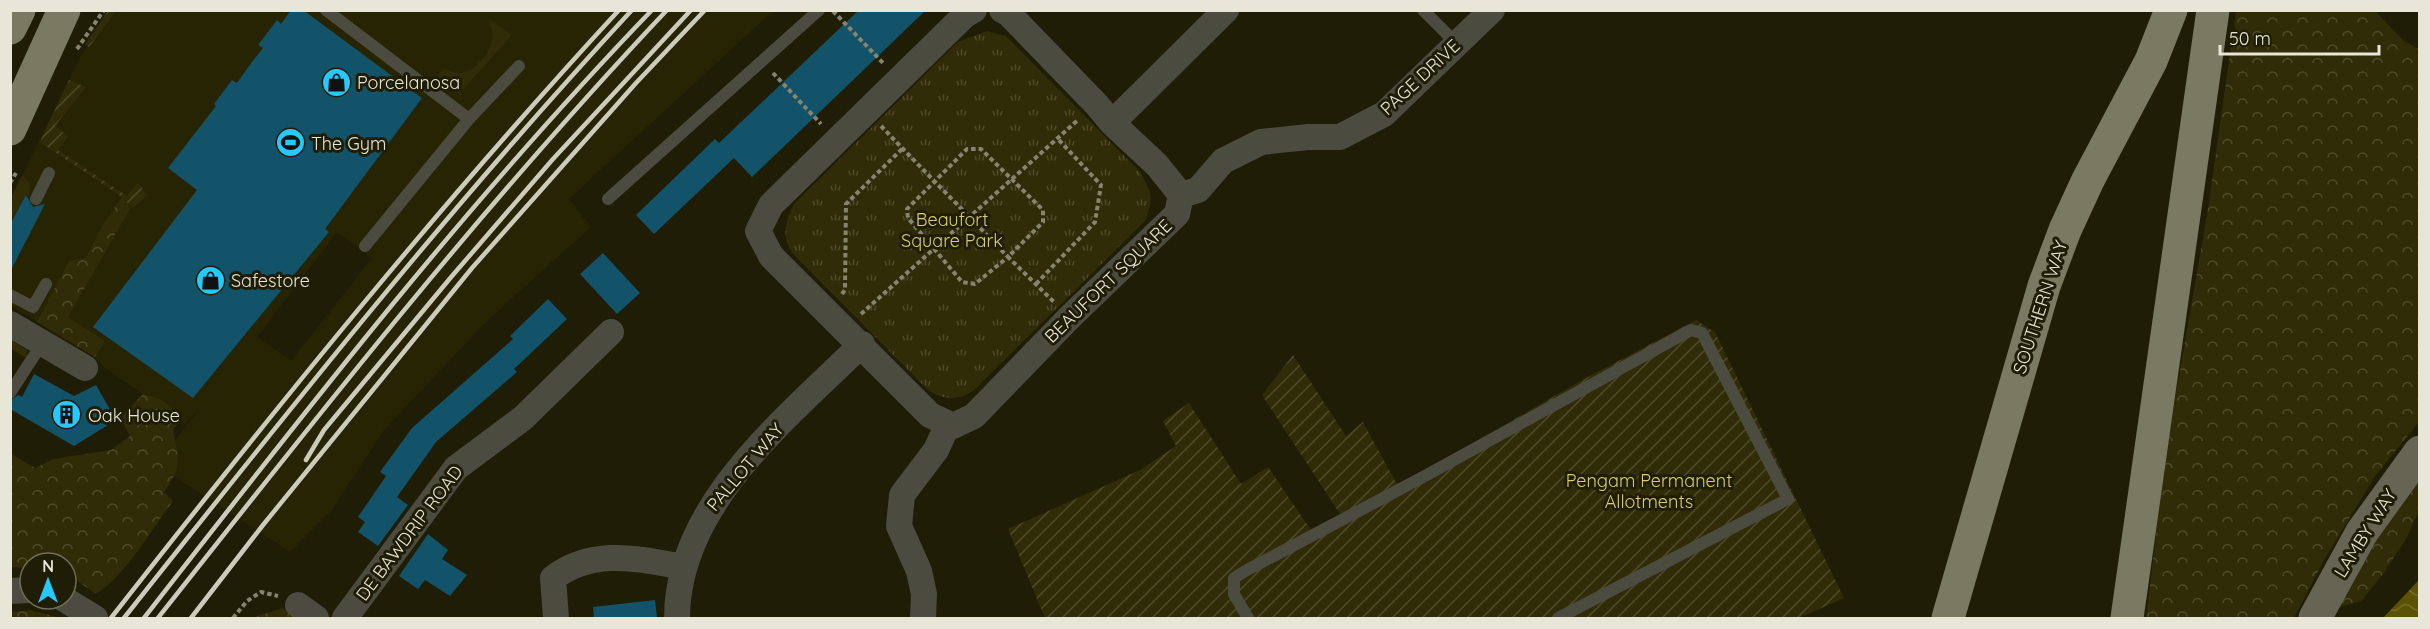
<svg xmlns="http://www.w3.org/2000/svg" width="2430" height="629" font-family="Quicksand,sans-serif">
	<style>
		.built { fill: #272404; fill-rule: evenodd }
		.grass { fill: #302c08 }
		.forest { fill: url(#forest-crowns) }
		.park { fill: url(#park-tufts) }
		.garden { fill: url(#garden-furrows) }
		.water { fill: url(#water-waves) }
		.building { fill: #12536a }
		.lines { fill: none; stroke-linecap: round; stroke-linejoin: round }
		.path { stroke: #868471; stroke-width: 4; stroke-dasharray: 4.5 3; stroke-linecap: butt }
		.lane { stroke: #4c4b40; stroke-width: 12 }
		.street { stroke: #4c4b40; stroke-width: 26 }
		.secondary { stroke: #666553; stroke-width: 33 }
		.primary { stroke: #7a7962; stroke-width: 33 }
		.rail { stroke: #cdccbc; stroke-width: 4.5 }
		.labels { text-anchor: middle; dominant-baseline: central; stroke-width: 6; stroke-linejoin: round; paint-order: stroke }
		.street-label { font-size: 18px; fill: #e7e6d7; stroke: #201d06 }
		.poi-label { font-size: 18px; fill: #e7e6d7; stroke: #201d06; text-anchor: start }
		.park-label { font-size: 18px; fill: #d8ce6d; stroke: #201d06 }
	</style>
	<defs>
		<pattern id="forest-crowns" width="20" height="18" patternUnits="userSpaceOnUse" patternTransform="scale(1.5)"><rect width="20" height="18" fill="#302c08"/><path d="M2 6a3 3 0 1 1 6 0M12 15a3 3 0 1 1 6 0" fill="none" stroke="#4e4b2b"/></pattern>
		<pattern id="park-tufts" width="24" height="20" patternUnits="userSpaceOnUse" patternTransform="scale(1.5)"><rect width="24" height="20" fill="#302c08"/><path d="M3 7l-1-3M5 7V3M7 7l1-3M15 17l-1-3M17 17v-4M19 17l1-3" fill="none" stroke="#4e4b2b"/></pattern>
		<pattern id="garden-furrows" width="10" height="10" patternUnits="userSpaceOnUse" patternTransform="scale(1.5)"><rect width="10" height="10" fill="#302c08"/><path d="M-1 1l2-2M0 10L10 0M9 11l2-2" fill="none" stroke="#4e4b2b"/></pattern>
		<pattern id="water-waves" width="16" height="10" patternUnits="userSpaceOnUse" patternTransform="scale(1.5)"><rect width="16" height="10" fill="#5a5303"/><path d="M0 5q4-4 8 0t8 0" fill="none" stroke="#726c27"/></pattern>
	</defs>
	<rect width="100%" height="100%" fill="#201d06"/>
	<path class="built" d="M112,11H773L569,199L591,227L486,322L384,430L331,511L290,552L156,464L199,410L184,424L100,364L95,357L11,306V198L80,57ZM337,232L372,258L291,361L257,337Z"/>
	<path class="grass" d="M491,20L512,35L459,94L436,78L444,68C450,71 455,74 462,73C480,70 501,40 489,24Z
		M22,175C30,181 32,187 28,196L26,195L11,225V198Z
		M11,340L28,351L26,358L11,349Z"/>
	<path class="forest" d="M2236,11H2375L2404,41L2419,49V422L2375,476L2324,560L2294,618H2146L2167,445L2208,209Z
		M122,197L131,207L68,317L105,341L95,357L37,322L69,261L86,258L102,226Z
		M143,394C159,398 169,402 178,416V423L173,429C178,461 184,464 164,492L173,501C151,530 126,575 96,594L76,580L66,576V563H30V568L11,567V454L35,468L53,459L111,450L130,436L120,418Z
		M2419,472V511L2406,539L2383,574L2361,601L2335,608L2349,578Z
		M283,608L292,613L295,618H251Z
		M30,610L61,618H11V612Z"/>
	<path class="park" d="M987,31L1006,36L1139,171C1152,191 1154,199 1145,221L973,391C957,401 942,400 927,389L793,254C781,238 785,221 794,204L958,42Z"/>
	<path class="garden" d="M108,11H116L89,47L85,44Z
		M69,80L86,87L55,126L68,136L58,150L127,196L137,183L148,195L133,208L122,197L40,142Z
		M1696,320L1715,332L1844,598L1799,618H1045L1008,529L1140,470L1176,446L1163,421L1189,403L1241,484L1268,467L1313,533L1342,517L1262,395L1293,355L1346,436L1363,422L1398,486L1586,378Z"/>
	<path class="water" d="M2419,580V618H2383Z"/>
	<path class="building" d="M291,10H303L422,98L325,229L329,232L193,398L93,327L197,190L168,168L216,106L214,104L232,80L237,83L249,66L263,48L258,45L277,20L281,24Z
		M859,10H926L752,177L734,158L654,234L636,215L715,139L719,143Z
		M26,195L33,207L45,204L10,272V225Z
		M603,253L640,293L617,314L580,274Z
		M548,299L567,319L514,369L517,372L436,442L397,497L408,505L378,546L358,532L365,522L358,517L386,476L380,472L412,428L513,339L510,336Z
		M34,374L74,396L96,385L116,420L74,446L10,409V401L18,395L22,397Z
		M428,534L448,550L442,559L467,575L450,596L425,580L418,589L399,576Z
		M655,600L657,618H594L593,607Z"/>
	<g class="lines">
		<path class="path" d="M833,11L884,64
			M77,49L104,10
			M773,73L821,124
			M881,126C923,170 966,213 1008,257L975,284L962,282L908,218L907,209L967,149H981L1043,210V222L1008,257L1054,302
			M10,183L16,173
			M1036,284L1095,222L1101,185L1057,138
			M842,294L845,290L846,204L903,148
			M861,314L1079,119
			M233,618L247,601L261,592L278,596"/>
		<path class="lane" d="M326,10L469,119L519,66
			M1423,10L1457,44
			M36,199L49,173
			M608,199L819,10
			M365,246L469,119
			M10,295L33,307L46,284
			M10,393L43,342
			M1248,618L1234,594V578L1247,570L1423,477L1691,330L1702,333L1788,499L1558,618"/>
		<path class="street" d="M974,10L965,15L771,205L758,231L771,256L930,415L953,426L974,416L1070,317L1177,214L1181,195L1157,165L1112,123L1097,105L1008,13L1002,10
			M1112,123L1226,10
			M1181,195L1198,190L1223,161L1261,142L1308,137H1340L1384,114L1492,10
			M10,324L85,368
			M10,591L30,590
			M64,599L95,618
			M298,605L316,618
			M345,618L456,468L523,418L611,332
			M556,618L553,578C594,547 638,559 684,567
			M677,618C677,504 787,418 862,344
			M923,618L924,594L919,571L899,526L902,495L936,450L948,424"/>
		<path class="secondary" d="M2315,618L2362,532L2420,452"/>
		<path class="primary" d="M10,28L19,10
			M10,129L64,10
			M1948,618L2044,286L2065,230L2088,180L2151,61L2171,10
			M2127,618L2213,10"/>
		<path class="rail" d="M306,460L324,430L452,276L553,159L691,10
			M111,618C274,410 439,205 619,10
			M124,618C288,411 452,204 632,10
			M144,618C306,410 469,200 652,10
			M158,618C322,410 484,204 667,10
			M191,618L263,525L472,268L636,83L705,10"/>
	</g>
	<defs>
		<symbol id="shop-disc" viewBox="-11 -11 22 22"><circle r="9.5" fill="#26c9fe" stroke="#201d06"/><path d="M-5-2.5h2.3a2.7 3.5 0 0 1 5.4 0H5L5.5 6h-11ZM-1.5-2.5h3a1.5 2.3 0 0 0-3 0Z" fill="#111"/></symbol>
		<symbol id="stadium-disc" viewBox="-11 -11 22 22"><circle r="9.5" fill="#26c9fe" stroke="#201d06"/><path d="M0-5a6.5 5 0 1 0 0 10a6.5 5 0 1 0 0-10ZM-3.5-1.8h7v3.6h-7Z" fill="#111"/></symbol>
		<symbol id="building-disc" viewBox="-11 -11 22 22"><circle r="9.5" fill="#26c9fe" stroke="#201d06"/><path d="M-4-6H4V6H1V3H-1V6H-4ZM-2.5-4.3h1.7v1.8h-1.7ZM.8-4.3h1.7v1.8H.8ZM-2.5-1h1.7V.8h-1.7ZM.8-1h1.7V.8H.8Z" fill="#111"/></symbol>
	</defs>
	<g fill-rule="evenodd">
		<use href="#shop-disc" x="320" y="66" width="33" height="33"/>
		<use href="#stadium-disc" x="274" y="126" width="33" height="33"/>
		<use href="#shop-disc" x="194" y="264" width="33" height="33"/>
		<use href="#building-disc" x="50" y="398" width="33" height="33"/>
	</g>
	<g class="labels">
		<g class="street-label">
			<text transform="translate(1420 77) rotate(-43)">PAGE DRIVE</text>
			<text transform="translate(1108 281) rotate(-44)">BEAUFORT SQUARE</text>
			<text transform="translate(2040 307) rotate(-72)">SOUTHERN WAY</text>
			<text transform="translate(745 467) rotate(-50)">PALLOT WAY</text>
			<text transform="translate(409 533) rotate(-53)">DE BAWDRIP ROAD</text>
			<text transform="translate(2365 533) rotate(-58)">LAMBY WAY</text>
		</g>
		<g class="poi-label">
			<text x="357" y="82">Porcelanosa</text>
			<text x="311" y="143">The Gym</text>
			<text x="231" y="280">Safestore</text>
			<text x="88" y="415">Oak House</text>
		</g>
		<g class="park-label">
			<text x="952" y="219">Beaufort<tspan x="952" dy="21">Square Park</tspan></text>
			<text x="1649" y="480">Pengam Permanent<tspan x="1649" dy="21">Allotments</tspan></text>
		</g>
	</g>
	<rect width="2430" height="629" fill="none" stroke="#e7e6d7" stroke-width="24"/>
	<g transform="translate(48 581)"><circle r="28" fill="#201d06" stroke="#706d5a" stroke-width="1.5"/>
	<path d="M0-4.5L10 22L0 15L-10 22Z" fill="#26c9fe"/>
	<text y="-9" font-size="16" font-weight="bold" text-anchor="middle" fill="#e7e6d7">N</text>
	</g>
	<path d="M2220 45v9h159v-9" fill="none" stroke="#e7e6d7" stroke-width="3"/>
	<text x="2229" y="45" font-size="18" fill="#e7e6d7" stroke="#201d06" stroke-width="4.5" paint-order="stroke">50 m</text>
</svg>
